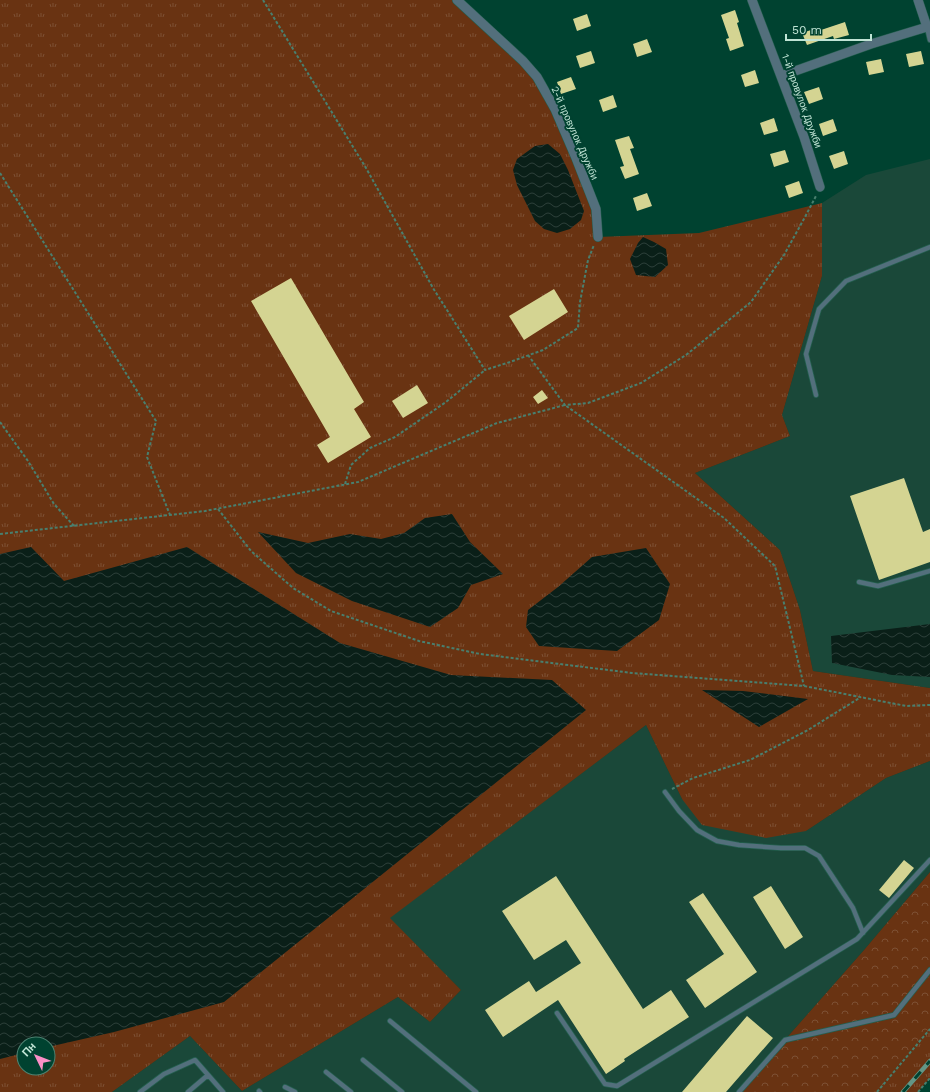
<svg xmlns="http://www.w3.org/2000/svg" width="930" height="1092" font-family="'Work Sans',sans-serif">
	<style>
		.built { fill: #1a4839 }
		.grass { fill: url(#grass-tufts); fill-rule: evenodd }
		.forest { fill: url(#forest-crowns) }
		.water { fill: url(#water-waves) }
		.building { fill: #d4d492 }
		.lines { fill: none; stroke-linecap: round; stroke-linejoin: round }
		.lane-casing { stroke: #235f4e; stroke-width: 6 }
		.street-casing { stroke: #235f4e; stroke-width: 10 }
		.path { stroke: #497f6e; stroke-width: 2; stroke-dasharray: 3 2; stroke-linecap: butt }
		.lane { stroke: #536f7c; stroke-width: 4.5 }
		.street { stroke: #536f7c; stroke-width: 9 }
		.rail-casing { stroke: #639685; stroke-width: 4.5 }
		.rail { stroke: #004230; stroke-width: 3; stroke-dasharray: 9; stroke-linecap: butt }
		.labels { text-anchor: middle; dominant-baseline: central; stroke-width: 4; stroke-linejoin: round; paint-order: stroke }
		.street-label { font-size: 10px; fill: #c0e4d5; stroke: #004230 }
	</style>
	<defs>
		<pattern id="grass-tufts" width="24" height="20" patternUnits="userSpaceOnUse"><rect width="24" height="20" fill="#693312"/><path d="M3 7l-1-3M5 7V3M7 7l1-3M15 17l-1-3M17 17v-4M19 17l1-3" fill="none" stroke="#7d5034"/></pattern>
		<pattern id="forest-crowns" width="20" height="18" patternUnits="userSpaceOnUse"><rect width="20" height="18" fill="#693312"/><path d="M2 6a3 3 0 1 1 6 0M12 15a3 3 0 1 1 6 0" fill="none" stroke="#7d5034"/></pattern>
		<pattern id="water-waves" width="16" height="10" patternUnits="userSpaceOnUse"><rect width="16" height="10" fill="#0a1f18"/><path d="M0 5q4-4 8 0t8 0" fill="none" stroke="#2c3f39"/></pattern>
	</defs>
	<rect width="100%" height="100%" fill="#004230"/>
	<path class="built" d="M930,159V688L813,671L800,610L780,550L695,473L790,436L782,415L822,276V203L866,175Z
		M646,725L682,799L806,831L886,778L930,761V872L864,950L739,1092H112L190,1036L242,1091L398,997L430,1022L461,990L389,918Z"/>
	<path class="grass" d="M0,0H457L537,77L596,209L598,237L699,233L822,203V276L782,415L790,436L695,473L780,550L800,610L813,671L930,688V761L886,778L806,831L766,838L702,825L682,799L646,725L390,918L461,990L430,1022L398,997L242,1091L190,1036L112,1092H0ZM24,1044H48V1068H24Z
		M930,1029V1078L918,1092H877Z"/>
	<path class="forest" d="M930,872V1029L877,1092H739L864,950Z"/>
	<path class="water" d="M548,144L560,154L568,170L584,211L581,220L570,229L557,233L544,229L535,221L517,185L513,170L517,159L535,146Z
		M643,237L654,242L666,249L668,265L655,277L636,275L630,259L638,243Z
		M452,514L470,542L503,574L471,585L458,608L430,627L352,601L296,573L258,532L308,543L350,534L381,539L404,533L425,518Z
		M31,547L64,581L187,547L340,643L451,675L552,680L586,710L224,1002L114,1032L48,1047V1044H24V1053L0,1059V554Z
		M646,548L670,584L659,620L617,651L539,646L526,627L528,610L558,587L592,557Z
		M930,624V677L892,675L832,663L831,636Z
		M702,690L743,691L808,699L759,727Z"/>
	<path class="building" d="M735,10L739,22L737,23L744,46L730,51L726,39L729,38L721,15Z
		M587,14L591,26L577,31L573,19Z
		M845,22L849,35L834,39L833,36L807,45L802,33L817,28L818,31Z
		M647,39L652,52L637,57L633,44Z
		M591,51L595,63L580,68L576,56Z
		M921,51L924,64L909,67L906,54Z
		M881,59L884,72L869,75L866,62Z
		M755,70L759,83L745,87L741,75Z
		M571,77L576,89L561,94L557,82Z
		M819,87L823,99L809,104L804,92Z
		M613,95L617,107L603,112L599,100Z
		M774,118L778,131L764,135L760,123Z
		M833,119L837,131L823,136L819,124Z
		M629,136L634,148L630,149L639,174L625,179L620,167L624,166L615,140Z
		M785,150L789,162L774,167L770,154Z
		M844,151L848,164L834,169L829,156Z
		M799,181L803,193L789,198L785,186Z
		M647,193L652,206L637,211L633,198Z
		M291,278L364,402L354,409L371,437L328,463L317,445L330,437L251,301Z
		M554,289L568,312L524,340L509,316Z
		M417,385L428,403L403,418L392,401Z
		M542,390L548,398L538,404L533,397Z
		M904,478L923,532L930,529V562L879,580L850,496Z
		M904,860L914,868L889,898L879,890Z
		M556,876L643,1009L671,990L689,1017L624,1059L625,1061L606,1074L558,1000L503,1037L485,1010L529,981L536,992L581,963L566,940L534,960L502,911Z
		M771,886L803,937L785,949L753,897Z
		M703,893L757,972L705,1008L686,980L724,954L689,902Z
		M747,1016L773,1038L726,1092H682Z"/>
	<g class="lines">
		<defs>
			<path id="lane" d="M927,27L930,40
				M816,395L806,354L819,309L846,281L930,247
				M859,582L878,586L930,571
				M665,792L679,811L697,830L717,841L739,845L781,848H805L819,856L853,908L863,933
				M557,1013L605,1084L617,1086L857,939L930,860
				M390,1021L476,1092
				M363,1060L402,1092
				M326,1072L351,1092
				M285,1087L295,1092
				M259,1091L260,1092
				M140,1092L164,1074L195,1060L223,1092
				M188,1092L208,1075
				M739,1092L785,1040L894,1015L930,970"/>
			<path id="street" d="M457,0L523,61L537,77L555,109L576,158L596,209L598,237
				M752,0L804,137L820,187
				M918,0L927,27
				M781,76L871,44L927,27L930,28"/>
		</defs>
		<use href="#lane" class="lane-casing"/>
		<use href="#street" class="street-casing"/>
		<path class="path" d="M263,0L366,168L433,288L485,370L510,362L543,350L578,328L580,302L588,260L594,245
			M0,173L156,421L147,457L170,515
			M528,355L565,405L588,403L641,383L686,355L718,329L751,302L784,255L805,217L816,196
			M0,422L28,461L54,504L74,526
			M345,484L351,465L370,448L395,437L446,402L485,370
			M218,509L251,551L293,588L331,611L419,641L480,654L632,673L804,686L906,706L930,705
			M0,534L205,511L358,482L497,423L565,405L724,518L775,566L804,686
			M672,789L693,778L750,760L808,730L861,697
			M877,1092L930,1029
			M918,1092L930,1078"/>
		<use href="#lane" class="lane"/>
		<use href="#street" class="street"/>
		<defs>
			<path id="rail" d="M903,1092L930,1061"/>
		</defs>
		<use href="#rail" class="rail-casing"/>
		<use href="#rail" class="rail"/>
	</g>
	<g class="labels">
		<g class="street-label">
			<text transform="translate(802 101) rotate(70)">1-й провулок Дружби</text>
			<text transform="translate(575 133) rotate(66)">2-й провулок Дружби</text>
		</g>
	</g>
	<g transform="translate(36 1056) rotate(313)"><circle r="19" fill="#004230" stroke="#4d8372"/>
	<path d="M0-3L7 15L0 10L-7 15Z" fill="#fa8fc7"/>
	<text y="-6" font-size="11" font-weight="bold" text-anchor="middle" fill="#c0e4d5">Пн</text>
	</g>
	<path d="M786 34v6h85v-6" fill="none" stroke="#c0e4d5" stroke-width="2"/>
	<text x="792" y="34" font-size="12" fill="#c0e4d5" stroke="#004230" stroke-width="3" paint-order="stroke">50 m</text>
</svg>
